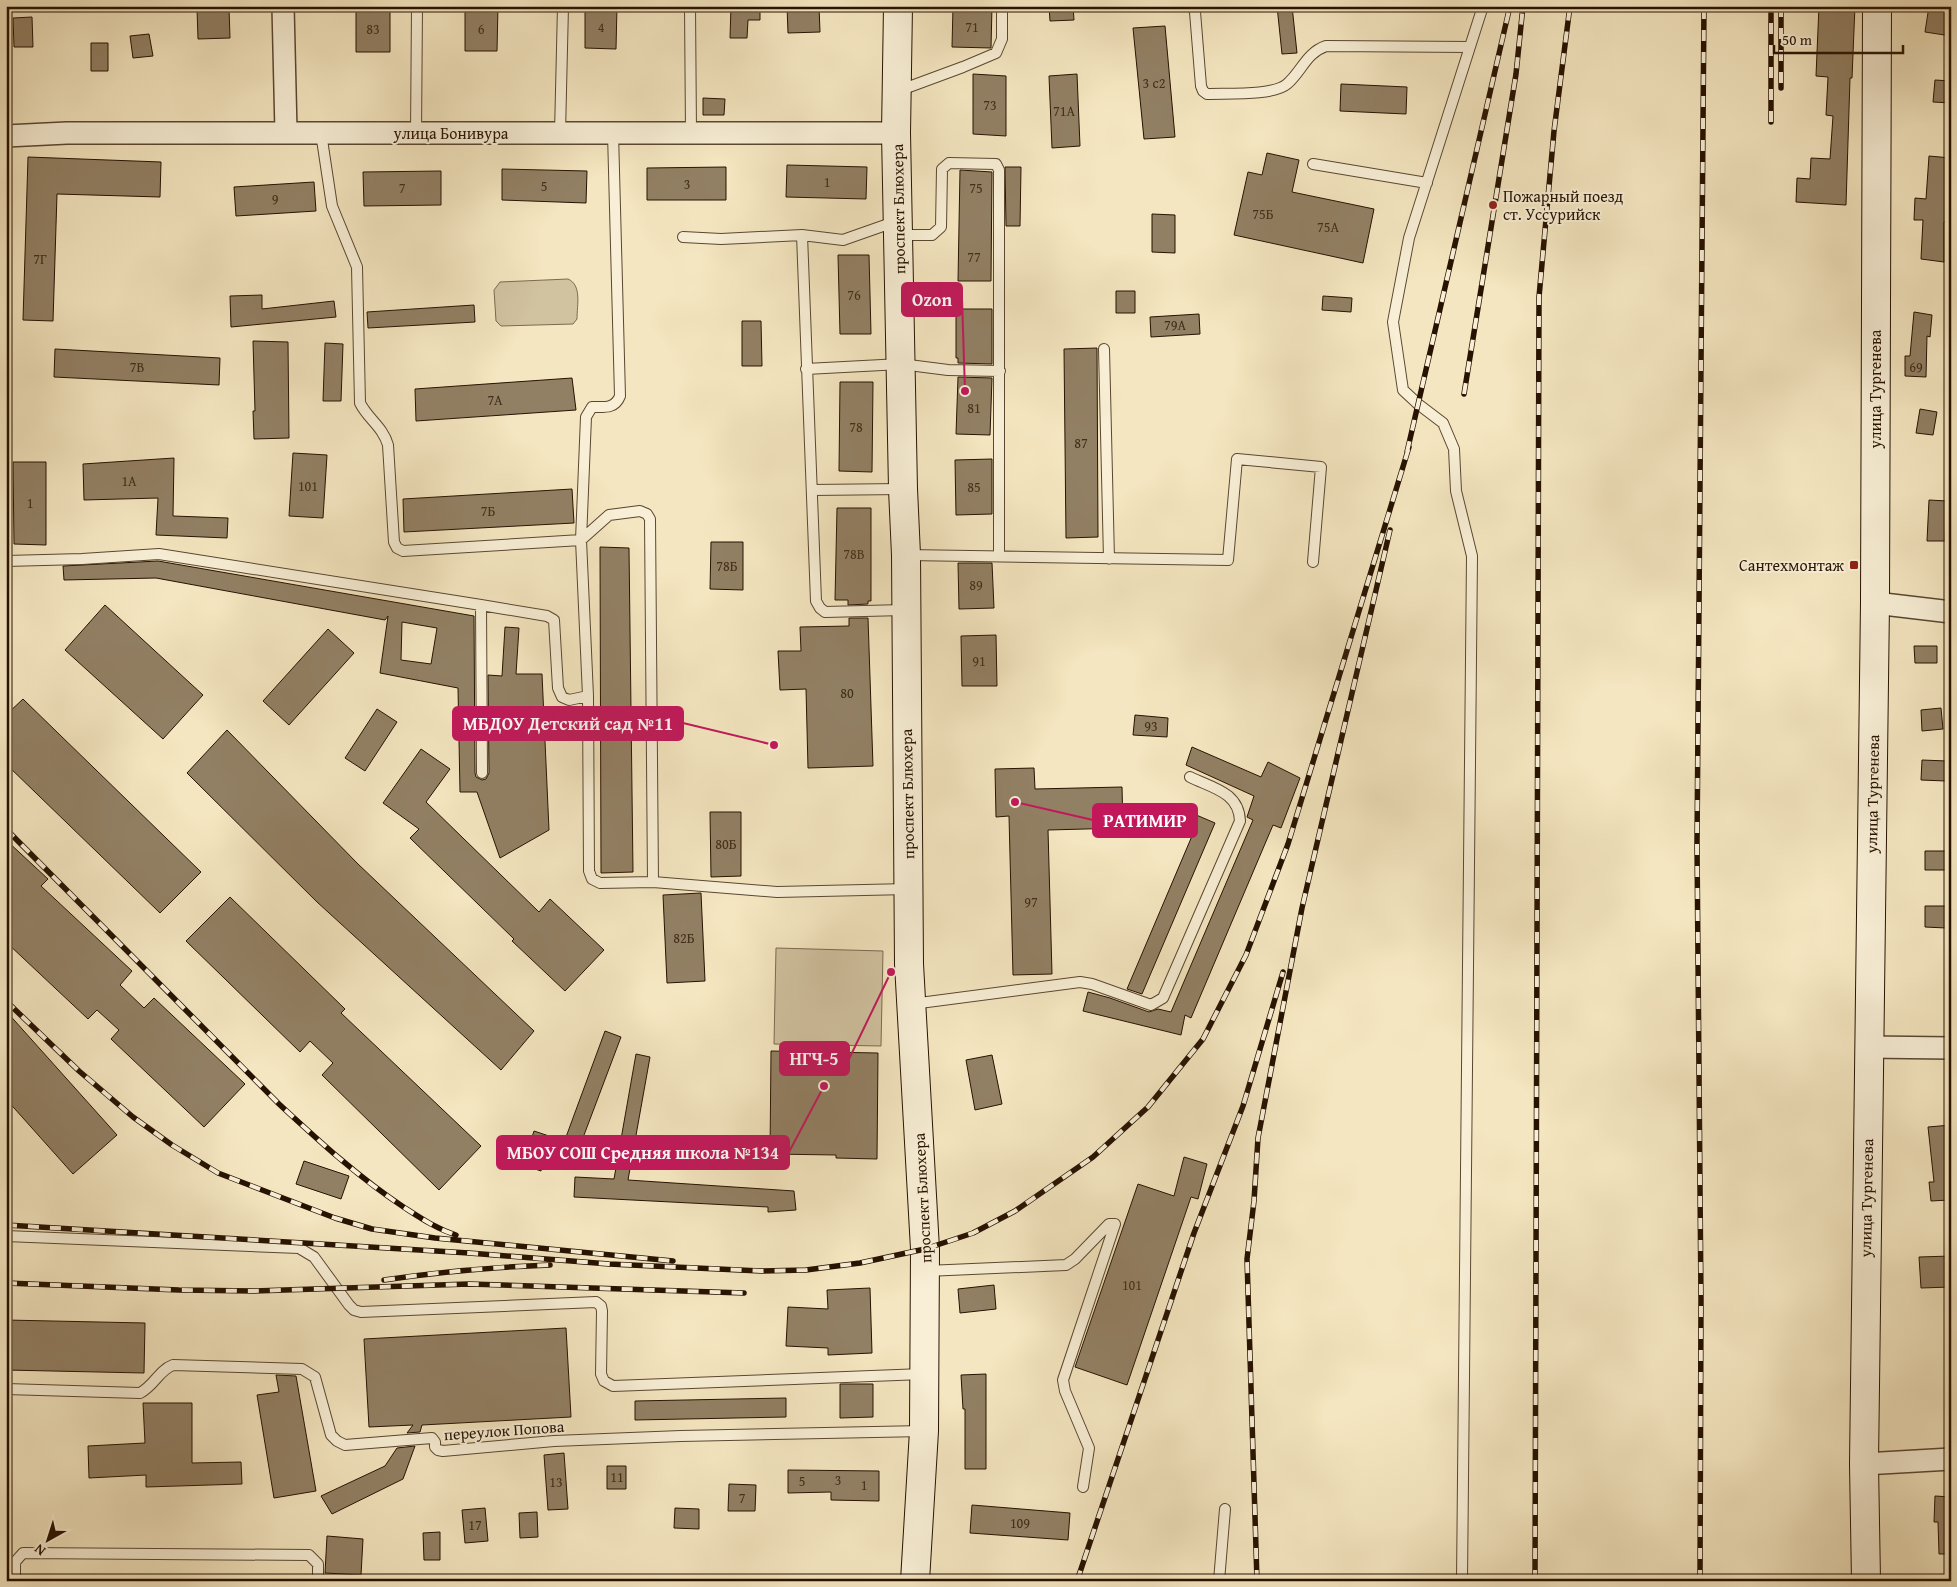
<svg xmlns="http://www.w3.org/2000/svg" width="1957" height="1587" font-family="'Gentium Book Plus',serif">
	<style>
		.green { fill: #d1c2a0; stroke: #7c6a50 }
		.building { fill: #928064; stroke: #271201; fill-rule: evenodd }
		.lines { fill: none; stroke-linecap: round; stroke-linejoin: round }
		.lane-casing { stroke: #5a4731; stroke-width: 12 }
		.street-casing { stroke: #5a4731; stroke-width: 24 }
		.secondary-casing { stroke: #271201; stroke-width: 30 }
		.lane { stroke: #f8efd6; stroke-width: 10 }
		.street { stroke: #f8efd6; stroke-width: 21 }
		.secondary { stroke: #f8efd6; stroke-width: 28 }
		.rail-casing { stroke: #271201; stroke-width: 5.5 }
		.rail { stroke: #f8efd6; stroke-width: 4; stroke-dasharray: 11; stroke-linecap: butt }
		.poi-dot { fill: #8f2418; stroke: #f8efd6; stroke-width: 2 }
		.labels { text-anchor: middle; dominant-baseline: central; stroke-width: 4; stroke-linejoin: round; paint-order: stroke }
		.number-label { font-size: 14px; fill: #422e1a }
		.street-label { font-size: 16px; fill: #271201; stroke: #f8efd6 }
		.poi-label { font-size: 16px; fill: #271201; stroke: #f8efd6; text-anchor: start }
		.leader { fill: none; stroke: #c2185b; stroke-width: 2 }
		.callout-dot { fill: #c2185b; stroke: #f8efd6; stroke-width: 2 }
		.callout { fill: #c2185b; stroke: #c2185b; stroke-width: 2 }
		.callout-label { font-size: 18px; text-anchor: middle; font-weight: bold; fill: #fff }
	</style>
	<rect width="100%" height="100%" fill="#f4e6c0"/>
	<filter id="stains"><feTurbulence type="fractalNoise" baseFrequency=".004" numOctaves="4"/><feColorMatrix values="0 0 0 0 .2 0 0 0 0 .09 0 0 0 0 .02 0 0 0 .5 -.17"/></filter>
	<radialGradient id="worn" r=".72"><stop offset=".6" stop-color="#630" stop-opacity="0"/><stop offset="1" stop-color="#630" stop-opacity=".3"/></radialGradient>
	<path class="green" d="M568,279C582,285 577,305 577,319L573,324L501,326L496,321L494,290L500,282Z
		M776,948L883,951L881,1046L774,1044Z"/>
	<path class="building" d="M356,6H390V52H356Z
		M465,6H498L497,51H465Z
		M585,6H617L616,49L585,48Z
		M731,6H760V20H748L747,38H730Z
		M787,6H819L820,32L788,33Z
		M953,6H992L991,48L952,47Z
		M1049,6H1073L1074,20L1050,21Z
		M1277,6H1292L1297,53L1282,54Z
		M1819,6H1855L1852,78H1850L1846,205L1796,202L1797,178L1810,179L1811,158L1830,159L1833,116L1826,115L1828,77L1816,76Z
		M1929,6H1951V36L1925,32Z
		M229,8L230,38L198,39L197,9Z
		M32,17L33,47H14L13,18Z
		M1165,26L1175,137L1144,139L1133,28Z
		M149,34L153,56L133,58L130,36Z
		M91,43H108V71H91Z
		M973,74L1006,76V136L973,134Z
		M1077,74L1080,146L1052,148L1049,76Z
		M1935,80L1951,81V103L1933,102Z
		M1341,84L1407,87L1406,114L1340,111Z
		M703,98L725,99L724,115H703Z
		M1267,153L1299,160L1292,192L1374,209L1363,263L1234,235L1248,172L1262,175Z
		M1929,156L1951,158L1949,222H1944V262L1921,259L1923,220H1914L1915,198L1926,199Z
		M28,157L161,162L160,197L57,194L53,321L23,320Z
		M787,165L867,167L866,199L786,197Z
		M726,167V200H647V168Z
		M1005,167H1021L1020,226H1006Z
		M502,169L587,171L586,203L502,200Z
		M960,170L992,172L991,281H958Z
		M441,171V205L364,206L363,172Z
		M314,182L316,211L236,216L234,187Z
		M1152,214L1175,215V253L1152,252Z
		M838,255H869L871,334H840Z
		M1116,291H1135V313H1116Z
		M262,295V309L334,301L336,317L231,327L230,296Z
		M1323,296L1352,298L1351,312L1322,310Z
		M474,305L475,322L368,328L367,312Z
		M956,309H992V364L958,363V358H956Z
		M1914,312L1932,315L1930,337L1927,336L1926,377L1905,376V356H1910Z
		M1199,314L1200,334L1151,337L1150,317Z
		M742,321H761L762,366H742Z
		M253,341L288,342L289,438L254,439L253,411H255Z
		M325,343L343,344L341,401H323Z
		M1097,348L1098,537L1066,538L1064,349Z
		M55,349L220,358L219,385L54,377Z
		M958,377L992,378L990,435L956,434Z
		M572,378L576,410L416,421L415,389Z
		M840,382H873L872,472L839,471Z
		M1920,409L1937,412L1933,435L1916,433Z
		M293,453L327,455L323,518L289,516Z
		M174,458L173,516L228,518L227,538L156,535L158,498L84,500L83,464Z
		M992,459V514L956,515L955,460Z
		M13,462H46V545L14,544Z
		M572,489L574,523L404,532L403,499Z
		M1929,500L1947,501L1945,541H1927Z
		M837,508H871V601H868V604L848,605V600H835Z
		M711,542H743V590L710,589Z
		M600,547L629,548L633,872L601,873Z
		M158,561L474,616L475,773L476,777L482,780L486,779L489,773L488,675L502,676L505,627L519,628L516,674H542L549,830L500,858L477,792H460L458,688L380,673L388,616L385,620L156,578L64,580L63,566ZM402,622L437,628L431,664L401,660Z
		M958,563H992L994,608L959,609Z
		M105,605L203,695L163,739L65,650Z
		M849,618H868L873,766L808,768L806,689L780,690L778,651H801L800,627L849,626Z
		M328,629L354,653L289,725L263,701Z
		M996,635L997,686H962L961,636Z
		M1914,646H1937V663H1915Z
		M23,699L201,872L160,913L6,764V715Z
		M1941,708L1943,729L1922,731L1921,710Z
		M377,709L397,722L365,771L345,758Z
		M1135,715L1168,718L1167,737L1133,735Z
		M227,730L358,864L534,1031L501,1070L317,902L187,773Z
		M1192,747L1261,777L1268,762L1300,778L1281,828L1273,825L1191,1018L1185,1015L1181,1035L1083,1011L1088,992L1110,998L1149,1012L1158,1009L1171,1012L1253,820L1247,817L1254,796L1186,765Z
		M421,749L450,769L426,802L539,912L550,899L604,950L565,991L512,941L514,939L410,838L419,829L383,803Z
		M1922,760L1947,761L1946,781L1921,780Z
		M1034,768L1035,789L1122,787L1123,828L1048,830L1052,974L1013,975L1009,816L996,817L995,769Z
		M1173,805L1215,823L1142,994L1127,989L1192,836L1166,825Z
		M710,812H741V876L711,877Z
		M6,840L48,879L41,886L132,971L120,985L144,1008L154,998L245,1084L204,1127L111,1039L119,1030L97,1010L88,1019L6,942Z
		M1925,851H1949L1948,870H1925Z
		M701,893L705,981L667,983L663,895Z
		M230,897L345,1009L341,1013L481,1146L439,1190L322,1075L333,1063L310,1041L300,1052L186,941Z
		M1925,906H1946V928L1925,927Z
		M6,1011L117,1135L73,1174L6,1099Z
		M605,1031L621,1037L581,1143L566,1137Z
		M771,1051L878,1053L877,1159L836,1158V1155L770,1154Z
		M636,1054L650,1057L628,1180L794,1191L796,1210L768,1212V1207L574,1197L575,1177L614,1179Z
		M992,1055L1002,1104L975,1110L966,1060Z
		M1951,1125V1158L1946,1159L1949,1200L1931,1201L1929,1182H1934L1928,1127Z
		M534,1131L552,1137L541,1171L523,1165Z
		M1184,1157L1207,1164L1198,1199L1191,1197L1127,1385L1075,1367L1138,1184L1174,1196Z
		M304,1161L349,1176L341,1199L296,1184Z
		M1951,1256V1287L1921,1288L1919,1257Z
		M994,1285L996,1309L960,1313L958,1289Z
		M870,1288L872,1353L828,1355V1348L786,1346L788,1307L828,1309L827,1290Z
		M6,1320L145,1323L144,1373L6,1370Z
		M566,1328L571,1417L422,1425L420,1432L407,1433L413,1425L369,1427L364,1339Z
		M986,1374V1469H965V1409H963L961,1375Z
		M276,1375L296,1376L316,1491L274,1498L257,1395L279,1392Z
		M840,1384H873V1417L840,1418Z
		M786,1398V1417L635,1420V1401Z
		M143,1403H192V1463L241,1462L242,1484L146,1487V1475L89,1478L88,1446L145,1443Z
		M415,1446L403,1479L332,1514L321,1496L385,1466L397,1448Z
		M564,1453L568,1509L548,1510L544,1455Z
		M607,1466H626V1489H607Z
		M788,1470L879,1471V1501L831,1500V1492L788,1493Z
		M729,1484L756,1485L755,1511H728Z
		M1935,1496L1951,1497V1554H1939L1938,1522H1934Z
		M972,1505L1070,1513L1068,1540L970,1533Z
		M485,1508L488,1541L465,1543L462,1510Z
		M675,1508L699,1509V1529L674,1528Z
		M537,1512L538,1537L520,1538L519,1513Z
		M440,1532V1560H424L423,1533Z
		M327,1536L363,1539L361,1575L325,1573Z"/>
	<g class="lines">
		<defs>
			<path id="lane" d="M690,6L691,133
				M1192,6L1195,12L1201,86L1203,91L1207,94C1227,93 1273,96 1287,84C1302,71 1306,53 1326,46L1470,47
				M898,91L963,67L996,53L1002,39V6
				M321,133L332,206L357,267L360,403C368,419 383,427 388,445L394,542L397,548L403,551L581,540L609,515L640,511L647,514L650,519L653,882
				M560,133L563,6
				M613,133L620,396C615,409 604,407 592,407L586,417L581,540L588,696L589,871L592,879L600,883L653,882L777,892L908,889
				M416,134L417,6
				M1313,164L1427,183
				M802,235L816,601L820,608L825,612L904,610
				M899,235H932L941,227L942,169L949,163L996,164L999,170V556
				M683,237L721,239L802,235L843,240L897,221
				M1104,349L1109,559
				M806,369L901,364L948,370L1000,371
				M812,490L902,489
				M907,555L1228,560L1237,459L1321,467L1313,562
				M6,561L82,559L159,554L481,605L482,773
				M481,605L547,616L554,620L558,688L562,697L569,700L588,696
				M912,1004L1080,982L1092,984L1151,1005L1163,998L1240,821C1239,792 1212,788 1190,777
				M6,1236L299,1248L314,1257L349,1305L354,1310L361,1312L596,1302L601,1306L602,1311L601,1374L604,1381L613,1386L923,1374
				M926,1271L1066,1265L1075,1259L1109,1224H1115L1063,1380L1065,1391L1089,1448L1083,1487
				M6,1389L140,1393C155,1385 158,1371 173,1365L302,1369L315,1377L331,1435L337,1441L345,1445L432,1438L435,1442V1447L438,1450L443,1451L554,1441L681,1436L924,1431
				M15,1581V1562L23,1553L309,1555L318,1564V1581
				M1219,1581L1225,1509
				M1462,1581L1472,556L1456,491L1454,449L1443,423L1418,404L1403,390L1393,322L1409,238L1483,6"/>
			<path id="street" d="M283,6L286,132
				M6,136L67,133H896
				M1875,603L1951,612
				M1868,1047L1951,1048
				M1864,1464L1951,1459"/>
			<path id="secondary" d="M898,6L896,133L903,489L906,555L909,964L925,1249L924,1431L915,1581
				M1866,1581L1864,1464L1875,603L1877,6"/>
		</defs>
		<use href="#lane" class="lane-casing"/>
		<use href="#street" class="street-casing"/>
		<use href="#secondary" class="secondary-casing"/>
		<use href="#lane" class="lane"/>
		<use href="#street" class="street"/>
		<use href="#secondary" class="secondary"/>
		<defs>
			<path id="rail" d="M1781,6V88
				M1771,122V6
				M1464,394L1516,74L1523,6
				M1407,452L1510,6
				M6,829L278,1103C318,1140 359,1178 405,1208C422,1219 437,1229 456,1235
				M6,1001L79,1071L133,1117L172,1145L218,1173L335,1218L372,1229L435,1238L673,1261
				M6,1225L469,1253L609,1264L761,1271L806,1270L860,1263L925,1249L973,1233L1015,1211L1093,1157L1148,1107L1203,1039L1246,955L1288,844L1409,447
				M384,1280C439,1272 494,1267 550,1265
				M6,1283L179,1290L253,1291L469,1284L744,1293
				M1077,1581L1194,1233L1243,1106L1283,972
				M1257,1581L1247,1259L1254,1201L1258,1138L1302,908L1390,530
				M1535,1581L1539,297L1554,131L1570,6
				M1700,1581L1701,1300L1697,844L1704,6"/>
		</defs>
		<use href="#rail" class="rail-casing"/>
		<use href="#rail" class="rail"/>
	</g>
	<g class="poi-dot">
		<circle cx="1493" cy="205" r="5"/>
		<rect x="1849" y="560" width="10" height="10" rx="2.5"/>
	</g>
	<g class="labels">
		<g class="number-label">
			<text x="601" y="27">4</text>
			<text x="972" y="27">71</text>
			<text x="373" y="29">83</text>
			<text x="481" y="29">6</text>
			<text x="1154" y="83">3 с2</text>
			<text x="990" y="105">73</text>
			<text x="1064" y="111">71А</text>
			<text x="827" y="182">1</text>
			<text x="687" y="184">3</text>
			<text x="544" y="186">5</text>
			<text x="402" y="188">7</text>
			<text x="976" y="188">75</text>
			<text x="275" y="199">9</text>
			<text x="1263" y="214">75Б</text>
			<text x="1328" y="227">75А</text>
			<text x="974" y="257">77</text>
			<text x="40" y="259">7Г</text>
			<text x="854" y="295">76</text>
			<text x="1175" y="325">79А</text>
			<text x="137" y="367">7В</text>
			<text x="1916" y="367">69</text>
			<text x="495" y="400">7А</text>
			<text x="974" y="408">81</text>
			<text x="856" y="427">78</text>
			<text x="1081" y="443">87</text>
			<text x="129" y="481">1А</text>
			<text x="308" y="486">101</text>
			<text x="974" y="487">85</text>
			<text x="30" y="503">1</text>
			<text x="488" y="511">7Б</text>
			<text x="854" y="554">78В</text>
			<text x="727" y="566">78Б</text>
			<text x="976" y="585">89</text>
			<text x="979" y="661">91</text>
			<text x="847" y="693">80</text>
			<text x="1151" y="726">93</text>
			<text x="726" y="844">80Б</text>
			<text x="1031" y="902">97</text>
			<text x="684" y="938">82Б</text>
			<text x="1132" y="1285">101</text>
			<text x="617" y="1477">11</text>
			<text x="838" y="1480">3</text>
			<text x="802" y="1481">5</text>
			<text x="556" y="1482">13</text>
			<text x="864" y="1485">1</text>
			<text x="742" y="1498">7</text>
			<text x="1020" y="1523">109</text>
			<text x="475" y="1525">17</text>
		</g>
		<g class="street-label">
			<text x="451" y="133">улица Бонивура</text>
			<text transform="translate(898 209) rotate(-91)">проспект Блюхера</text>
			<text transform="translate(1875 389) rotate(-90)">улица Тургенева</text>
			<text transform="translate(907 794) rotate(-91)">проспект Блюхера</text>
			<text transform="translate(1872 794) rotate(-89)">улица Тургенева</text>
			<text transform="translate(922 1198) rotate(-93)">проспект Блюхера</text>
			<text transform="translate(1866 1198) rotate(-89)">улица Тургенева</text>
			<text transform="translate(504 1430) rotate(-4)">переулок Попова</text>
		</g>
		<g class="poi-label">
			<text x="1503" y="196">Пожарный поезд<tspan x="1503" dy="18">ст. Уссурийск</tspan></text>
			<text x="1844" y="565" text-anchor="end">Сантехмонтаж</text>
		</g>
	</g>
	<path class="leader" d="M965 391L962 299M774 745L683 723M1015 802L1093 820M891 972L849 1059M824 1086L789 1152"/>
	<g class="callout-dot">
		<circle cx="965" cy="391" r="5"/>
		<circle cx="774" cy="745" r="5"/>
		<circle cx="1015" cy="802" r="5"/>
		<circle cx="891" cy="972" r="5"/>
		<circle cx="824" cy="1086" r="5"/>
	</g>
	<g class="callout">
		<rect x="902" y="283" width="60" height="33" rx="5"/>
		<rect x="453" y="707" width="230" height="33" rx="5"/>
		<rect x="1093" y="804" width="104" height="33" rx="5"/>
		<rect x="780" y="1042" width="69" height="33" rx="5"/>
		<rect x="497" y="1136" width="292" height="33" rx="5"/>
	</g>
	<g class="callout-label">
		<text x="932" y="306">Ozon</text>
		<text x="568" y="730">МБДОУ Детский сад №11</text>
		<text x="1145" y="827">РАТИМИР</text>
		<text x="814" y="1065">НГЧ-5</text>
		<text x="643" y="1159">МБОУ СОШ Средняя школа №134</text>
	</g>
	<rect width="1957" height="1587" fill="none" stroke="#f4e6c0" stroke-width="25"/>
	<rect x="8" y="8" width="1942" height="1572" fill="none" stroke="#271201" stroke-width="2.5"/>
	<rect x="12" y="12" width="1932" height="1562" fill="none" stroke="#271201"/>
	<g transform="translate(48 1540) rotate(219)" stroke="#f8efd6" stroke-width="4" paint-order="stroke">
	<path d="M0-4L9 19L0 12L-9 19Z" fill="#271201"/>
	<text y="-8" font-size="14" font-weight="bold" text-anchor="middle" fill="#271201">N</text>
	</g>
	<path d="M1774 45v8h129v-8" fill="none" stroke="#271201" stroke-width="2.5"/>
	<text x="1782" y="45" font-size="15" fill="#271201" stroke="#f8efd6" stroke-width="4" paint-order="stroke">50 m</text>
	<rect width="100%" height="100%" filter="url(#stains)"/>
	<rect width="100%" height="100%" fill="url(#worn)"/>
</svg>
